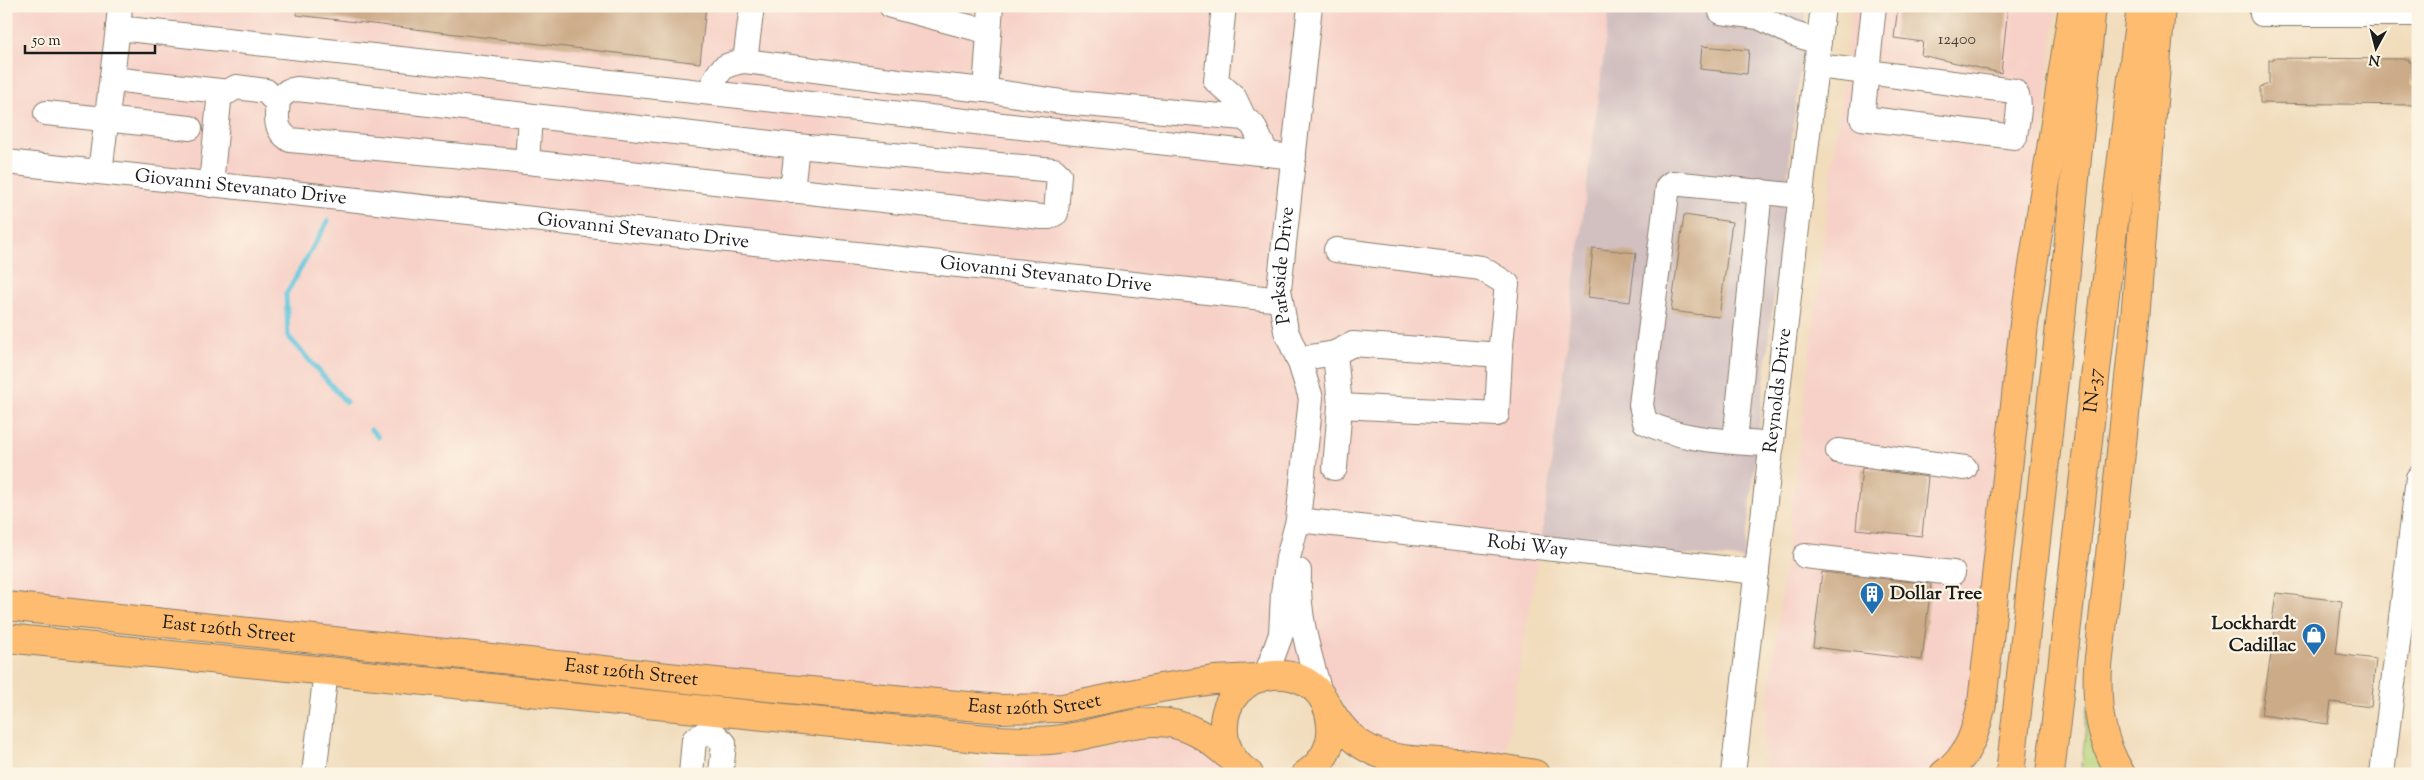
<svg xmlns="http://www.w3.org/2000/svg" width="2424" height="780" font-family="'Sorts Mill Goudy',serif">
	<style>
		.built { fill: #f7d1c8 }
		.industrial { fill: #d2bfc0 }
		.green { fill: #b4d076; stroke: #687649 }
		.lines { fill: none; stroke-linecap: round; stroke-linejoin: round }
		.stream { stroke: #60c5dd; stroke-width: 5 }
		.building { fill: #ccab88 }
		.minor-casing { stroke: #867c6c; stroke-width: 26 }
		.major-casing { stroke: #867c6c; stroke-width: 30 }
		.highway-casing { stroke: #867c6c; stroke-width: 30 }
		.minor { stroke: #fff; stroke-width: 24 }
		.major { stroke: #fdbc70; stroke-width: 28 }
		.highway { stroke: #fdbc70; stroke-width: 28 }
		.labels { text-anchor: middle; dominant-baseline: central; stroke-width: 4.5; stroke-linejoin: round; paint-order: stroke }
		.number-label { font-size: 16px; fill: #484037 }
		.street-label { font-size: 19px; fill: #1c1c1c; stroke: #fcf5e5 }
		.poi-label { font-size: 19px; font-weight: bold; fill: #1c1c1c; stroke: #fcf5e5; text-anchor: start }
	</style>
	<rect width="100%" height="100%" fill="#fcf5e5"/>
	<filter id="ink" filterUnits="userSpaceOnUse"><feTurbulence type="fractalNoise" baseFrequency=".02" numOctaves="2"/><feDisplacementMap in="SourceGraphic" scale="10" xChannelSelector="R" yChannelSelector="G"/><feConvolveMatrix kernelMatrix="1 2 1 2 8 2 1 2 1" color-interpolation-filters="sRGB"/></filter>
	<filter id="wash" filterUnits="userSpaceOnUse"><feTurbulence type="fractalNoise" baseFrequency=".0096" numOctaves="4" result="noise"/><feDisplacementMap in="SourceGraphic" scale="20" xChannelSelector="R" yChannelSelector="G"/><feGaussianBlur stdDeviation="1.12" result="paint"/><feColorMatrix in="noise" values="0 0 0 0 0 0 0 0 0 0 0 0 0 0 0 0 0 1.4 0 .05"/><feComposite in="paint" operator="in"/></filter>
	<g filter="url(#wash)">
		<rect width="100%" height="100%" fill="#f1dcbb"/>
		<path class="built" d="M11,6H1610L1541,544L1504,759L1380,744L1356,726L1336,692L1288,663L1252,662L1058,697L980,699L6,597V45Z
			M1852,6H2057L1977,690L1960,744L1939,774H1766L1763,744Z
			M1158,736L1188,744L1204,753L1218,764L1224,774H987L989,756H1035L1065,752L1099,747L1117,740Z"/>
		<path class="industrial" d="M1610,6H1807L1744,559L1541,544Z"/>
		<path class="green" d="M2088,705L2104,771L2100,774H2081Z"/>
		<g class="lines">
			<path class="stream" d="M328,221L286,294L288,336L346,402
				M371,430L378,437"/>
		</g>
		<g id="blocks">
			<path class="building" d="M297,6H706L700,63L297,15Z
				M1898,6H2008L2001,73L1921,55L1923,42L1894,38Z
				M1702,46L1749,50L1747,74L1700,69Z
				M2273,58L2409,59V62H2412V85H2416L2418,88V105L2260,103V87L2269,84V60H2273Z
				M1684,215L1732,222L1719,317L1671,311Z
				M1593,248L1636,253L1630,302L1588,297Z
				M1862,468L1928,477L1922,536L1856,529Z
				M1822,572L1931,584L1922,660L1813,647Z
				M2276,593L2342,601L2336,654L2376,659L2371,707L2331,702L2328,724L2261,715L2275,631L2271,629Z"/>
		</g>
	</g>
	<g filter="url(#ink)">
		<use href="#blocks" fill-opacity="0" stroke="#867c6c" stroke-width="1"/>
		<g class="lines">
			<defs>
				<g id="minor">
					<path d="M120,6L118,28L1294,157"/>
					<path d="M891,6L989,32"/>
					<path d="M1224,6L1216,81L1234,97L1244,118"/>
					<path d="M2262,6V14H2418"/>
					<path d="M1721,12L1759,17L1791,33L1819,42"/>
					<path d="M745,61L752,6"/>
					<path d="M1817,66L1867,72L1874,6"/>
					<path d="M1867,72L2014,91C2024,101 2016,124 2015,137L1862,118Z"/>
					<path d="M112,79L220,91L211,185"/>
					<path d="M985,90L991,6"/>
					<path d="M220,91L228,92L236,87L266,91L272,98L278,99L288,91L297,89L797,146L1054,170L1059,175L1056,213L1049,217H1042L527,162L290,140C273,129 277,117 278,99"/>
					<path d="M709,92C720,70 719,65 745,61L898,81L985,90L1062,102L1244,118L1253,125L1267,154"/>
					<path d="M46,113L190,128"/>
					<path id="s1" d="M6,162L1281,300"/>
					<path d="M527,162L530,116"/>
					<path d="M100,172L118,28"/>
					<path d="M792,191L797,146"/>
					<path d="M1335,353L1353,344L1500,355L1507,284L1481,268L1336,250"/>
					<path d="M1298,359L1335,353L1340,406L1335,468"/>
					<path d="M1340,406L1497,414L1500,355"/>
					<path d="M1735,441L1760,191"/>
					<path d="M1772,445C1730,441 1682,441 1645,422L1641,405L1668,186L1672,183L1801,196"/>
					<path d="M1838,451L1965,468"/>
					<path id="s2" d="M1298,520L1757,572"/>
					<path d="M1805,556L1953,573"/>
					<path d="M1299,571C1297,615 1309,654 1321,696"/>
					<path id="s3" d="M1266,675L1281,634L1283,593L1288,558L1298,520L1311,398L1300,363L1286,331L1279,289L1310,6"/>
					<path d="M710,730L724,743L721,774"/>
					<path d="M314,774L326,671"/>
					<path d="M691,774L694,740L710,730"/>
					<path id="s4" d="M1733,774L1823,6"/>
					<path d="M2382,774L2418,478"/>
				</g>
				<g id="major">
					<path id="s5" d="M6,606L715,682L1000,709L1063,708L1160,688L1214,680L1256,678"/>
					<path d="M6,638L997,740C1018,741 1040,742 1061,739C1109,733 1152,708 1198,733C1210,739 1221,750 1232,758"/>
					<path d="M1328,707C1360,764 1401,759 1458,763C1484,765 1509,770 1535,774"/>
					<path d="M1249,774C1235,765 1225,750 1224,733C1219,661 1326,653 1331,725C1333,745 1323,763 1306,774"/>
				</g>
				<g id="highway">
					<path d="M1944,774C1969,757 1976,731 1982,703L2024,324L2073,6"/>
					<path d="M2010,774L2064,290L2092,6"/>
					<path id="s6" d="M2050,774L2101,326L2141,6"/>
					<path d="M2121,774C2100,740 2096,705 2098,667L2134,331L2161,6"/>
				</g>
			</defs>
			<use href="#minor" class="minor-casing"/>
			<use href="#major" class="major-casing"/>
			<use href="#highway" class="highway-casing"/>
			<use href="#minor" class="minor"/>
			<use href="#major" class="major"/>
			<use href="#highway" class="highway"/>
		</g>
	</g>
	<defs>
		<symbol id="building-pin" viewBox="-11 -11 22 30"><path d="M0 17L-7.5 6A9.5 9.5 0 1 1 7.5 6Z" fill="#1f6fb2" stroke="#fcf5e5"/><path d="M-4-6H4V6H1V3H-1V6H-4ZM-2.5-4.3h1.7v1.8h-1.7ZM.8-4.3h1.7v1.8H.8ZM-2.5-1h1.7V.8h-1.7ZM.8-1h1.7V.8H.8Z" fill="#fff"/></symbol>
		<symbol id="shop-pin" viewBox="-11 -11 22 30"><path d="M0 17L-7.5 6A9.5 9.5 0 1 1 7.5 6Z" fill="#1f6fb2" stroke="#fcf5e5"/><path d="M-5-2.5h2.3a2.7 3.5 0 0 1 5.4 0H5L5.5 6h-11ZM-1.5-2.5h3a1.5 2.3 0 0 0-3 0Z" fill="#fff"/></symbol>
	</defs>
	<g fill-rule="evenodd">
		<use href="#building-pin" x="1858" y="580" width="28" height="38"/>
		<use href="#shop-pin" x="2300" y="621" width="28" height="38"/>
	</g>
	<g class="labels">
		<g class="number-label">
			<text x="1957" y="40">12400</text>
		</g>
		<g class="street-label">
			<text stroke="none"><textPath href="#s1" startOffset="236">Giovanni Stevanato Drive</textPath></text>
			<text stroke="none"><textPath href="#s1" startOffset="641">Giovanni Stevanato Drive</textPath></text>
			<text stroke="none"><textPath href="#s3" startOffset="420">Parkside Drive</textPath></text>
			<text stroke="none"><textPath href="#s1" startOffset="1046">Giovanni Stevanato Drive</textPath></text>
			<text stroke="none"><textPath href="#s4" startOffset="386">Reynolds Drive</textPath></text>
			<text stroke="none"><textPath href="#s6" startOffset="386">IN-37</textPath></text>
			<text stroke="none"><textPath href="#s2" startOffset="231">Robi Way</textPath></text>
			<text stroke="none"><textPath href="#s5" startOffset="224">East 126th Street</textPath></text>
			<text stroke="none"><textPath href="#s5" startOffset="629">East 126th Street</textPath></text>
			<text stroke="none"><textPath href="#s5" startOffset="1034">East 126th Street</textPath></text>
		</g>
		<g class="poi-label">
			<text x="1890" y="594">Dollar Tree</text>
			<text x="2296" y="624" text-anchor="end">Lockhardt<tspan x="2296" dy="22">Cadillac</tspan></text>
		</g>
	</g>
	<rect width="2424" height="780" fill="none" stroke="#fcf5e5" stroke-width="25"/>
	<g transform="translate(2376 48) rotate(187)" stroke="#fcf5e5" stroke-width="4" paint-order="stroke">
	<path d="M0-4L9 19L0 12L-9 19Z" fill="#1c1c1c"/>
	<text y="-8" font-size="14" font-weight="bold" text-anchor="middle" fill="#1c1c1c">N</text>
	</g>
	<path d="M25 45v8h130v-8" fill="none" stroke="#1c1c1c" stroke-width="2.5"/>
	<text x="32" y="45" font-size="15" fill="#1c1c1c" stroke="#fcf5e5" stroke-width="4" paint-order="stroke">50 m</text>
</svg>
